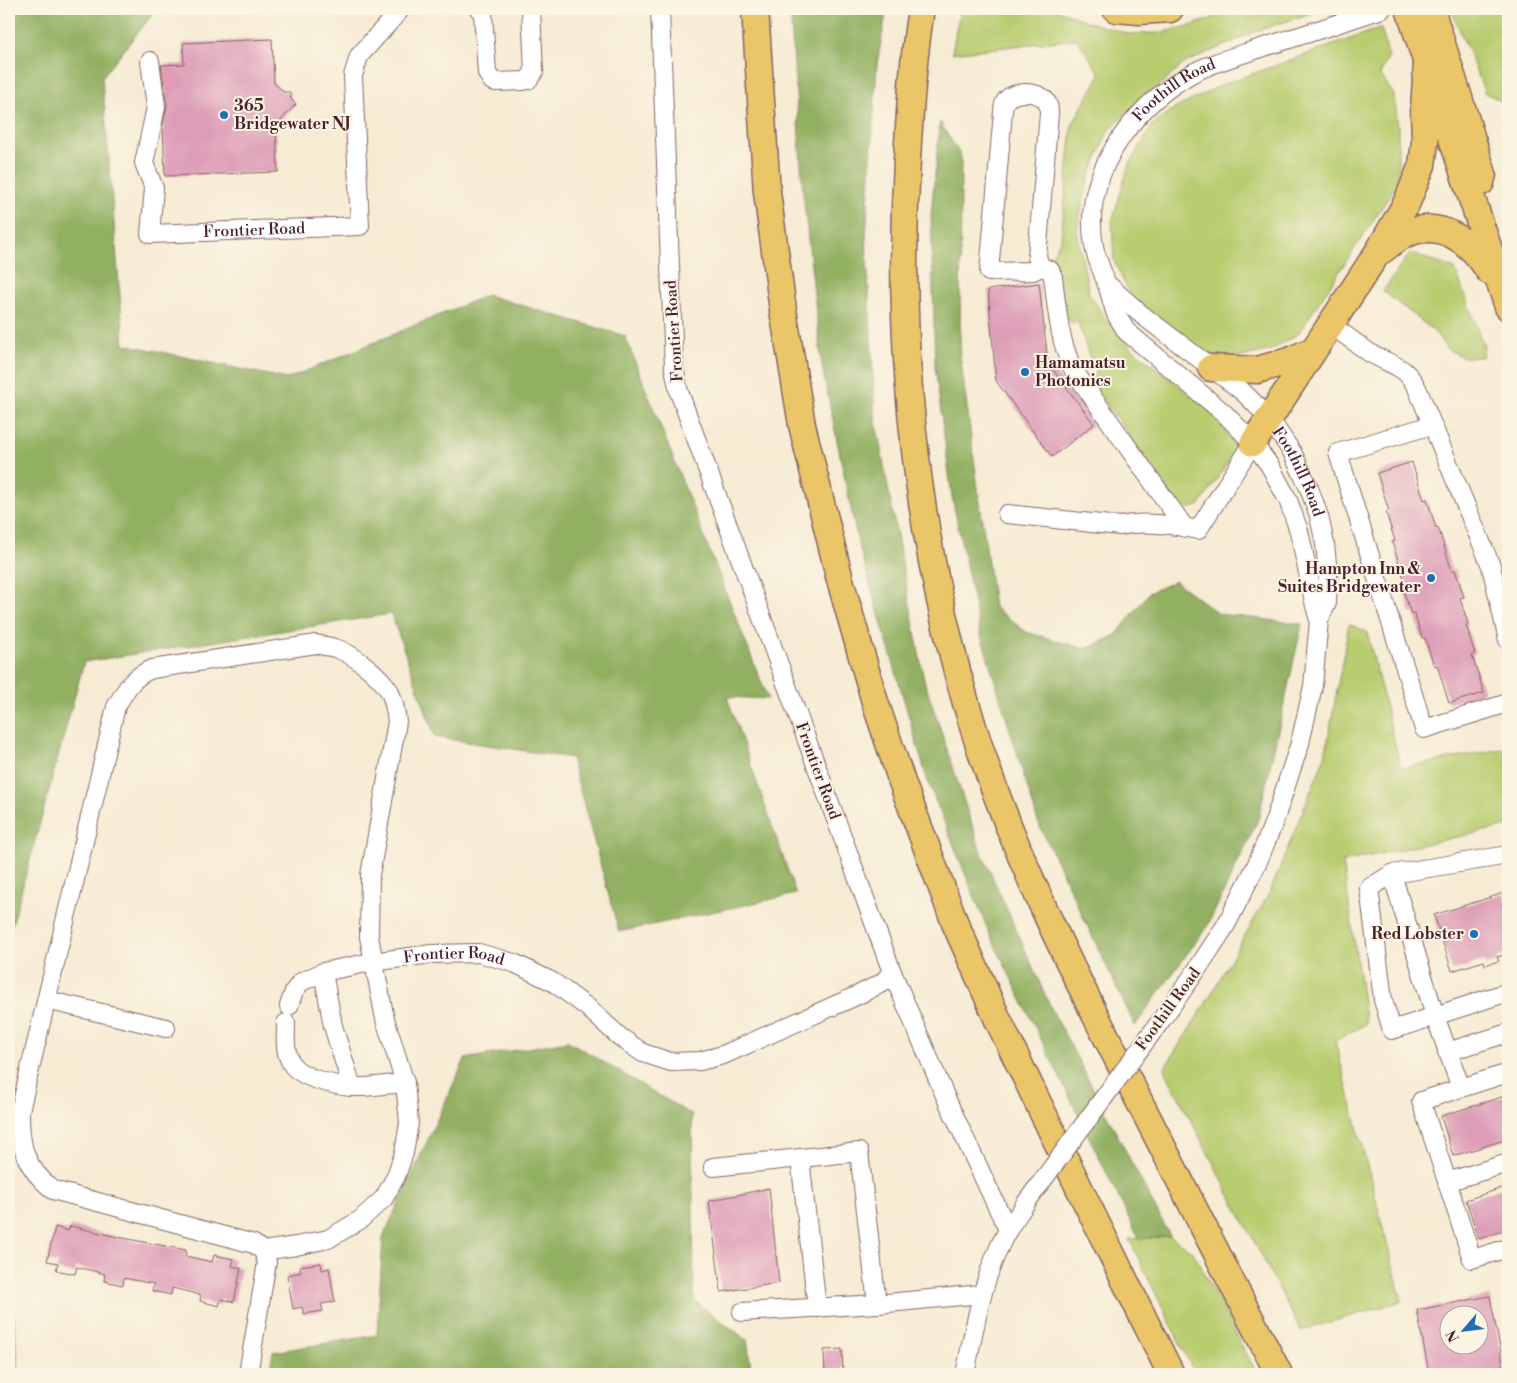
<svg xmlns="http://www.w3.org/2000/svg" width="1517" height="1383" font-family="'Libre Bodoni',serif">
	<style>
		.green { fill: #b8cc70; stroke: #81764e }
		.forest { fill: #92b062; stroke: #6e6846 }
		.building { fill: #dd9db7; fill-rule: evenodd }
		.lines { fill: none; stroke-linecap: round; stroke-linejoin: round }
		.minor-casing { stroke: #866666; stroke-width: 20 }
		.highway-casing { stroke: #866666; stroke-width: 29 }
		.minor { stroke: #fff; stroke-width: 18 }
		.highway { stroke: #eac669; stroke-width: 26 }
		.minor-bridge-casing { stroke: #866666; stroke-width: 20; stroke-linecap: butt }
		.minor-bridge { stroke: #fff; stroke-width: 18 }
		.poi-dot { fill: #1f6fb2; stroke: #fcf5e5; stroke-width: 2 }
		.labels { text-anchor: middle; dominant-baseline: central; stroke-width: 4; stroke-linejoin: round; paint-order: stroke }
		.street-label { font-size: 16px; fill: #4a1f2b; stroke: #fcf5e5 }
		.poi-label { font-size: 16px; font-weight: bold; fill: #4a1f2b; stroke: #fcf5e5; text-anchor: start }
	</style>
	<rect width="100%" height="100%" fill="#fcf5e5"/>
	<filter id="ink" filterUnits="userSpaceOnUse"><feTurbulence type="fractalNoise" baseFrequency=".02" numOctaves="2"/><feDisplacementMap in="SourceGraphic" scale="10" xChannelSelector="R" yChannelSelector="G"/><feConvolveMatrix kernelMatrix="1 2 1 2 8 2 1 2 1" color-interpolation-filters="sRGB"/></filter>
	<filter id="wash" filterUnits="userSpaceOnUse"><feTurbulence type="fractalNoise" baseFrequency=".0096" numOctaves="4" result="noise"/><feDisplacementMap in="SourceGraphic" scale="20" xChannelSelector="R" yChannelSelector="G"/><feGaussianBlur stdDeviation="1.12" result="paint"/><feColorMatrix in="noise" values="0 0 0 0 0 0 0 0 0 0 0 0 0 0 0 0 0 1.4 0 .05"/><feComposite in="paint" operator="in"/></filter>
	<g filter="url(#wash)">
		<rect width="100%" height="100%" fill="#f6ebd3"/>
		<path class="green" d="M960,9H1056L1088,22L1129,34L1159,33L1193,25L1237,9H1323L1257,31L1185,63L1108,131L1087,183L1077,230L1089,294L1109,323L1134,350L1208,409L1225,424L1222,429L1233,440V445L1238,447L1200,505C1191,509 1185,510 1178,504L1090,381L1092,377L1097,371L1089,356L1078,322L1072,323L1064,317L1052,255L1061,239L1072,125L1100,74L1077,39L952,53Z
			M1451,9H1508V104L1485,93Z
			M1381,28L1389,57L1380,74L1394,95L1398,126V183L1298,334L1271,350L1237,358L1206,355L1131,297L1114,261L1112,221L1128,167L1154,123L1172,110L1226,83Z
			M1410,253L1455,269L1484,347L1482,357H1463L1447,349L1435,332L1383,291Z
			M1349,624L1367,632L1401,768L1508,748V826L1343,862L1366,1024L1335,1041L1402,1301L1301,1331L1164,1069L1204,1006L1270,892L1325,756Z
			M1170,1236L1193,1252L1257,1374H1195L1129,1239Z"/>
		<path class="forest" d="M9,9H157L102,77L124,344L287,379L487,295L625,336L768,699L727,697L796,894L619,932L571,758L435,737L391,614L84,662L9,936Z
			M790,9H887L877,64L866,236L875,417L924,680L980,849L1052,1010L1170,1236L1139,1239L990,935L928,782L858,543L822,367L803,192Z
			M940,122L961,156L960,355L994,607L1026,632L1086,649L1116,635L1149,593L1175,581L1219,614L1302,624L1258,820L1208,925L1135,1026L1038,822L980,632L952,497L935,367L931,214Z
			M568,1041L692,1115L694,1301L747,1340L752,1374H269L273,1352L377,1335L383,1237L465,1059Z
			M9,1271L19,1374H9Z"/>
		<g id="blocks">
			<path class="building" d="M272,39L274,83L284,92H290L291,99L296,104L276,126L278,172L165,176L163,125L167,106L161,65L184,64L183,43Z
				M1039,283L1048,363L1094,424L1052,457L996,381L988,290Z
				M1412,462L1424,500L1427,499L1436,528L1438,527L1452,571L1455,570L1464,597L1460,598L1468,624L1466,625L1475,654L1472,655L1484,693L1449,703L1437,665L1434,666L1425,638H1422L1414,613L1411,614L1402,586L1406,585L1392,542L1395,541L1386,512L1389,511L1377,473Z
				M1504,893L1508,906V954L1497,957L1499,961L1485,965L1484,961L1452,971L1434,915Z
				M1508,1095V1139L1453,1156L1441,1116Z
				M1508,1186V1229L1479,1239L1466,1200Z
				M769,1188L779,1283L721,1292L709,1201Z
				M70,1226L118,1237L186,1250L185,1256L212,1262L214,1255L234,1259L232,1266L241,1268L234,1302L221,1299L219,1306L200,1301L201,1295L172,1288L171,1295L152,1291L154,1284L124,1278L123,1285L104,1281L105,1274L77,1267L75,1274L56,1270L58,1263L47,1261L55,1227L68,1231Z
				M321,1263L322,1270L329,1268L335,1302L321,1304L323,1311L304,1314L302,1307L293,1309L287,1275L301,1272L300,1266Z
				M1490,1296L1505,1374H1429L1417,1310ZM1450,1316H1480V1346H1450Z
				M842,1349L843,1374H825L824,1350Z"/>
		</g>
	</g>
	<g filter="url(#ink)">
		<use href="#blocks" fill-opacity="0" stroke="#866666" stroke-width="1"/>
		<g class="lines">
			<defs>
				<g id="minor">
					<path d="M479,9L483,13L487,73L492,81L496,82L523,81L528,80L534,72L531,9"/>
					<path id="s1" d="M150,61L156,107L144,163L154,188L150,234L360,226L353,76L359,56L401,9"/>
					<path d="M1041,267L1033,271L989,272L1003,112C1003,108 1004,103 1006,100C1015,90 1043,90 1048,105C1049,107 1049,110 1049,113L1037,257L1041,267L1050,270L1053,277C1057,309 1059,342 1074,371L1185,528"/>
					<path id="s2" d="M1107,284L1142,315L1242,391L1269,418L1292,452L1309,488L1319,516L1325,544L1328,573L1327,603L1319,620L1313,686L1300,743L1274,822L1257,864L1226,925L1194,974L1162,1019"/>
					<path d="M1331,325C1344,334 1357,344 1370,353C1392,366 1404,364 1417,388L1491,566L1508,640"/>
					<path d="M1432,425L1338,453L1424,729L1508,703"/>
					<path d="M1007,514L1120,526C1143,521 1175,525 1198,530L1253,443"/>
					<path id="s3" d="M1319,620L1315,606L1299,531L1288,500L1270,466L1253,443L1225,414L1126,331C1123,325 1119,320 1116,314C1112,304 1110,292 1106,282C1102,270 1096,258 1094,246C1081,176 1131,109 1189,75C1212,62 1238,56 1264,47C1303,35 1343,22 1382,9"/>
					<path d="M1392,874L1435,1016L1508,992"/>
					<path d="M323,972L333,1026L352,1087"/>
					<path d="M892,972L946,1098L1008,1230"/>
					<path d="M46,1000L166,1028"/>
					<path id="s4" d="M289,1006L294,991L301,982L323,972L372,962L432,954L479,953L514,963L553,982L587,1007L620,1037L643,1053L671,1062L700,1061L723,1055L856,996L882,983L892,972L679,392L674,368L660,9"/>
					<path d="M286,1023C286,1036 284,1049 290,1061C297,1078 334,1085 351,1087C369,1088 388,1084 405,1083"/>
					<path d="M1447,1052L1508,1033"/>
					<path d="M1508,1073L1421,1101L1472,1259L1508,1248"/>
					<path d="M1461,1088L1435,1016L1392,1030L1383,1000L1369,888L1392,874L1508,855"/>
					<path d="M800,1158L817,1308"/>
					<path d="M713,1167L859,1152L877,1304L982,1294"/>
					<path d="M1447,1182L1508,1163"/>
					<path d="M742,1312L877,1304"/>
					<path d="M248,1374L267,1262L263,1251L254,1244L53,1190C24,1166 20,1148 20,1111L116,707C126,689 132,677 152,669L316,644C322,646 329,646 335,648C352,653 381,676 390,692C394,702 396,712 397,722L370,875L369,937L385,1019L405,1083L409,1123L404,1153L396,1176L384,1198L360,1220L328,1239L296,1246L263,1251"/>
					<path d="M965,1374C975,1326 983,1273 1008,1230C1013,1221 1020,1213 1025,1204"/>
				</g>
				<path id="highway" d="M755,9L767,192L783,310L802,425L840,580L875,702L902,782L955,923L998,1020L1085,1200L1171,1374
					M921,9C913,59 910,109 907,160C896,353 917,548 975,733C1015,858 1074,975 1134,1091C1182,1185 1230,1280 1279,1374
					M1116,9L1139,11L1170,9
					M1409,9L1508,307
					M1431,9L1483,174L1481,182
					M1381,251C1389,245 1398,237 1408,233C1442,219 1472,243 1489,271
					M1211,368L1257,370L1289,361L1314,350
					M1253,443L1378,252L1407,202L1422,165L1425,142L1424,109L1427,62"/>
			</defs>
			<use href="#minor" class="minor-casing"/>
			<use href="#highway" class="highway-casing"/>
			<use href="#minor" class="minor"/>
			<use href="#highway" class="highway"/>
			<defs>
				<path id="minor-bridge" d="M1025,1204L1162,1019"/>
			</defs>
			<use href="#minor-bridge" class="minor-bridge-casing"/>
			<use href="#minor-bridge" class="minor-bridge"/>
		</g>
	</g>
	<g class="poi-dot">
		<circle cx="224" cy="115" r="5"/>
		<circle cx="1025" cy="372" r="5"/>
		<circle cx="1431" cy="578" r="5"/>
		<circle cx="1474" cy="934" r="5"/>
	</g>
	<g class="labels">
		<g class="street-label">
			<text stroke="none"><textPath href="#s3" startOffset="639">Foothill Road</textPath></text>
			<text stroke="none"><textPath href="#s1" startOffset="281">Frontier Road</textPath></text>
			<text transform="translate(674 331) rotate(-94)">Frontier Road</text>
			<text stroke="none"><textPath href="#s2" startOffset="272">Foothill Road</textPath></text>
			<text transform="translate(818 771) rotate(70)">Frontier Road</text>
			<text stroke="none"><textPath href="#s4" startOffset="184">Frontier Road</textPath></text>
			<text transform="translate(1168 1009) rotate(-54)">Foothill Road</text>
		</g>
		<g class="poi-label">
			<text x="234" y="106">365<tspan x="234" dy="18">Bridgewater NJ</tspan></text>
			<text x="1035" y="363">Hamamatsu<tspan x="1035" dy="18">Photonics</tspan></text>
			<text x="1421" y="569" text-anchor="end">Hampton Inn &amp;<tspan x="1421" dy="18">Suites Bridgewater</tspan></text>
			<text x="1464" y="934" text-anchor="end">Red Lobster</text>
		</g>
	</g>
	<rect width="1517" height="1383" fill="none" stroke="#fcf5e5" stroke-width="30"/>
	<g transform="translate(1464 1330) rotate(242)"><circle r="24" fill="#fcf5e5" stroke="#b59f9b"/>
	<path d="M0-4L9 19L0 12L-9 19Z" fill="#1f6fb2"/>
	<text y="-8" font-size="14" font-weight="bold" text-anchor="middle" fill="#4a1f2b">N</text>
	</g>
</svg>
